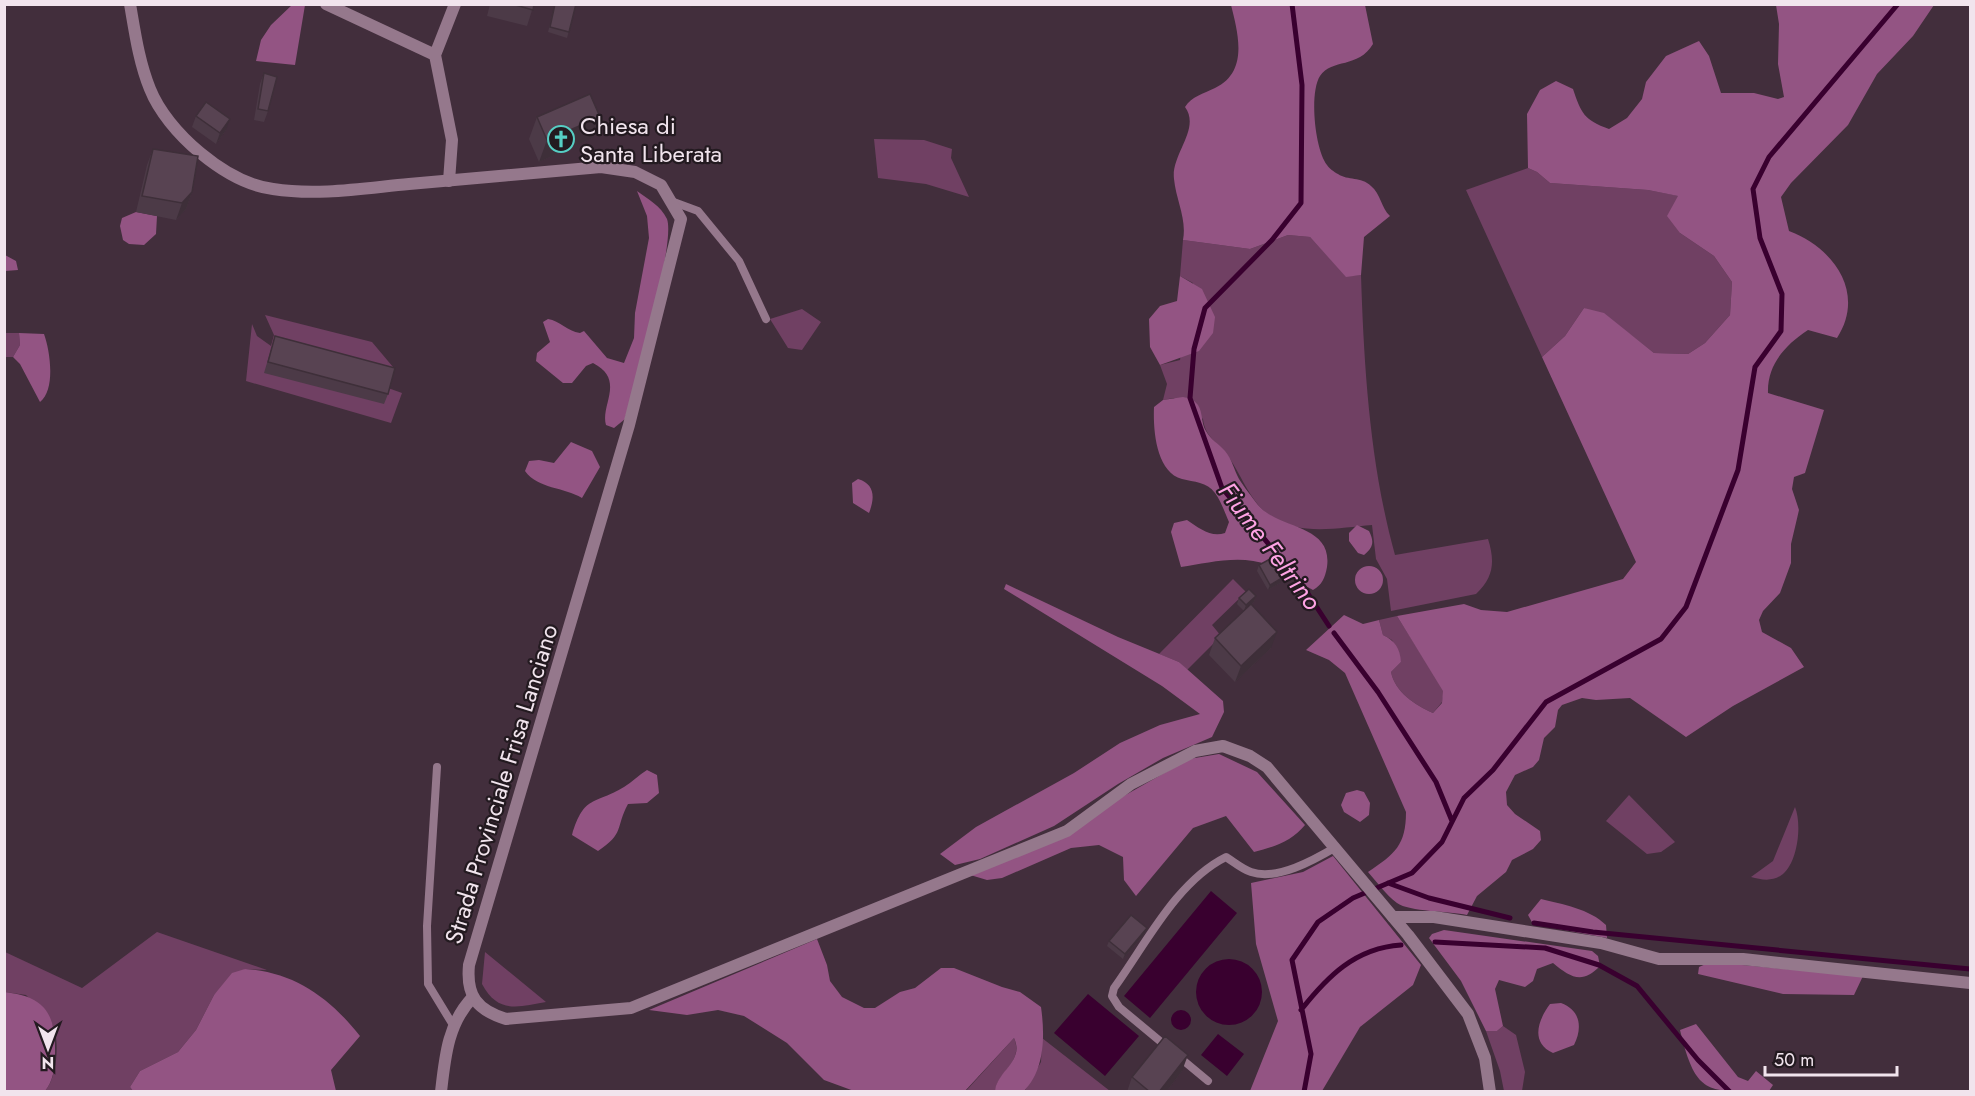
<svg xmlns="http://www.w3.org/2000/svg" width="1975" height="1096" font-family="Jost,sans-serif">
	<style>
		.green { fill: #704063 }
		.forest { fill: #935483 }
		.water { fill: #39002f }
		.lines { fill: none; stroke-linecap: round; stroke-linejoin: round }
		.stream { stroke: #39002f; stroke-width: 5 }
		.service { stroke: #95788c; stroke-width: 8 }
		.minor { stroke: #95788c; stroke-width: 12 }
		.tertiary { stroke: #95788c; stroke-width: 12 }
		.wall { fill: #4c3a47 }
		.shaded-wall { fill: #3e2f39 }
		.building { fill: #584352; stroke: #3e2f39; stroke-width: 1.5 }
		.labels { text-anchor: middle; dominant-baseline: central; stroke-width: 4.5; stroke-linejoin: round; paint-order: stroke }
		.poi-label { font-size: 24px; fill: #f1e4ed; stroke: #231a20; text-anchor: start }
		.street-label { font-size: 24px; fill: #f1e4ed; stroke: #231a20 }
		.water-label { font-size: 26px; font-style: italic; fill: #fea3e4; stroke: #231a20 }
	</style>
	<rect width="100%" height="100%" fill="#422e3c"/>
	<path class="green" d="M874,139L924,140L952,149L951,158L969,197L926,184L878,178Z
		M1528,168L1537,172L1550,183L1648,190L1679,196L1680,233L1714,256L1732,282L1730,315L1705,343L1688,354L1654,353L1631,335L1584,308L1565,336L1542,357L1466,190Z
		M1288,235L1310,237L1346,276L1361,275C1364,368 1370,465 1395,555L1488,539C1495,561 1494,577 1476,594L1391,611L1387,579L1376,559L1372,525C1334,528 1289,539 1259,506C1247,492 1240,474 1230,459C1220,444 1205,438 1203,419L1174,398L1163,400L1167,384L1160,365L1180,360L1193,283L1180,276L1183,240L1250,249Z
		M802,309L821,322L802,350L788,348L770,319Z
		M265,315L372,342L393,367L388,388L402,393L391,423L246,381L252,324L257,336L271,346L274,335Z
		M4,333H19L20,345L13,357H5Z
		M1233,579L1246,592L1212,625L1221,636L1187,670L1179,662L1159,654Z
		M1397,616L1444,691L1442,702L1433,713C1415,705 1395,692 1391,672L1401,662L1392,640L1383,635L1379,620Z
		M1629,795L1675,842L1661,852L1647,854L1606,821Z
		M1795,807C1802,824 1798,861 1783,874C1773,882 1762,880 1751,877L1773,861Z
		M157,932L267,970L245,969L214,995L196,1030L178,1052L140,1071L130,1087L133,1091H45C56,1079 59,1048 55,1032C53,1020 34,1004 26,995L5,992V952L82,988Z
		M485,952L546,1002C518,1007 498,1014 482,984Z
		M1503,1026L1516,1035L1525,1072L1522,1091H1504L1500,1071L1486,1031H1497Z
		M1014,1038C1024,1062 998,1071 995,1091L965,1092Z
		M1042,1038L1110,1091L1024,1092L1041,1062Z"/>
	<path class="forest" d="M293,4L305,5L295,65L256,61L261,40L271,25Z
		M1231,5H1365L1373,44C1358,69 1332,58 1320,76C1309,93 1315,150 1327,165C1329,168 1334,172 1338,174C1348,181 1361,176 1371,186C1381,194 1381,208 1390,216L1364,237L1361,275L1346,277L1310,237L1288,235L1250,249L1183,240C1187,219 1176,200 1174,179C1171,154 1201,129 1185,107C1192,96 1203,94 1215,88C1249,72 1238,33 1231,5Z
		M1776,5H1934L1913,36L1877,74L1848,125L1791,183L1781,197L1789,231C1834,248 1866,293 1837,338L1808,330C1785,345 1767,365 1768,393L1824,410L1805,473L1794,477L1792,489L1799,510L1791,544V563L1780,593L1763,611L1759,620L1762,632L1791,648L1804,667L1733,706L1686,737L1630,698L1596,700L1582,698L1562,705L1558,710L1555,727L1544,738L1539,760L1533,767L1515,775L1506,792L1507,805L1515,814L1540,831L1541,840L1533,849L1512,860L1506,872L1477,896L1467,915C1450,911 1409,912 1397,903C1386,895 1377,882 1368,872C1395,854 1406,845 1406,812L1345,673L1329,660L1306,650L1344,615L1363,624L1379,620L1383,635C1395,641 1400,648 1401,662L1391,672C1395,692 1415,705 1433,713L1442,703L1443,691L1397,616L1464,604L1481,610L1507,612L1623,579L1636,562L1542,357L1565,336L1584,308L1604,313L1654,353L1688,354L1705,343L1730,315L1732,282L1714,256L1680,233L1667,216L1678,196L1648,190L1550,183L1537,172L1528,168L1527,114L1540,90L1556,81L1573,89C1581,113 1584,120 1609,129L1627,118L1642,99L1646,82L1666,56L1699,41L1709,56L1721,93H1754L1778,99L1784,97L1778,64L1779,24Z
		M637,191C648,199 661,206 667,219C676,243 634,388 625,419L614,428L606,425C600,405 626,380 593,363L586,366L572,383H563L536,361L537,353L550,342L543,322L548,319C560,321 567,331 580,333L584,331L607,358L624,363L634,338L635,313L649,238L647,216Z
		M136,212L157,216L156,234L144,245L129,244L123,240L120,226L122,218Z
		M5,255L16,261L18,270L5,271Z
		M1180,276L1202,289L1215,317L1213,333L1199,351L1160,365L1150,347L1149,319L1160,306L1177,301Z
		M19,333L44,334C50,350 56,390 40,402L20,364L13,357L20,345Z
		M1183,397C1189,398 1193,399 1198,405C1203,413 1201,423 1206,431C1211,440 1218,443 1225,451C1232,459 1234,470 1239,479C1244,487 1252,497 1258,505C1279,530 1333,524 1327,567C1325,578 1322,585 1313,590C1298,582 1283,571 1268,565C1241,554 1208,563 1181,567L1171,532L1174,523L1187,520C1199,528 1211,538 1225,533L1229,522C1225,513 1221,501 1215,493C1207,482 1194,482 1182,479C1156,472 1153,430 1154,407L1163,400Z
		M571,442L592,451L600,467L582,498C564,487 538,489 525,471L529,461L539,460L554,463Z
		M858,479C875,484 875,498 869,513L853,503L852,483Z
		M1357,525L1369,531C1374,541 1374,547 1364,555L1358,553L1349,541V533Z
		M1355 580a14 14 0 1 1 28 0a14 14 0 1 1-28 0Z
		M1006,584L1118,637L1179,662L1223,701L1224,712L1212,737L1163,758L1118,784L1054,826L980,859L955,865L940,854L976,827L1074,773L1120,743L1160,725L1200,714L1162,686L1004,589Z
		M1219,754L1257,772L1305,825C1292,841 1274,847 1254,852L1226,816L1193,828L1136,896L1124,880L1123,857L1099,845L1071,848L1002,878L987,880L967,874L1115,801L1189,759Z
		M647,770L657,775L659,793L647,803L628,804C615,828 625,833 598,851L572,835C584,794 595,805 624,787C632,782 639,775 647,770Z
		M1357,790L1364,792L1370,803L1369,815L1360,822L1344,812L1341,805L1346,793Z
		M1333,856L1421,965L1413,985L1360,1027L1322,1091H1250L1278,1021L1256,944L1251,883L1303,872Z
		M1541,899C1562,904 1590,909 1606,925L1607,938L1533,924L1528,915Z
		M1444,930L1592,951L1598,956L1600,966C1582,985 1570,977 1553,963L1537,969L1533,981L1525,987L1499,980L1495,989L1503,1026L1497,1031H1486L1461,981L1429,938L1432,934Z
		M817,939L827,965L830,981L842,997L864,1008H875L900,992L915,988L941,968H954L1002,987L1020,992L1041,1007C1045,1035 1045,1070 1024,1091H995C997,1071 1025,1061 1014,1038L965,1091H854L824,1080L787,1043L744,1016L718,1010L687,1015L649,1010Z
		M1708,963H1721L1863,976L1854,995L1783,994L1698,974L1699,967Z
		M245,969C294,972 330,998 360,1036L331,1070L336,1091H133L130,1087L140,1071L178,1052L196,1030L214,995L232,973Z
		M5,992C47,997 56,1015 55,1056C55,1067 53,1082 45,1091H5Z
		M1561,1003C1580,1010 1583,1027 1574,1045L1553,1053C1530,1043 1538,1020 1550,1004Z
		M1696,1024L1738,1077L1748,1081L1756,1071L1773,1085L1769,1091C1707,1092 1696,1096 1680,1030Z"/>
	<path class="water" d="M1211,891L1237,913L1150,1018L1124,996Z
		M1196 992a33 33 0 1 1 66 0a33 33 0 1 1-66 0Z
		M1088,994L1139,1036L1105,1076L1054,1033Z
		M1171 1020a10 10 0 1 1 20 0a10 10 0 1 1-20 0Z
		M1218,1034L1244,1054L1227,1076L1201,1055Z"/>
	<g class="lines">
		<path class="stream" d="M1292,4L1302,85L1301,203L1272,240L1205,308L1194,349L1190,398L1222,488L1301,583L1329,626
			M1334,633L1378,692L1436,782L1452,821
			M1388,883L1429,898L1510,918
			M1534,923L1593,932L1970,969
			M1435,942L1545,948L1599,965L1637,986L1698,1060L1730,1092
			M1301,1010C1327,977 1355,948 1401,945
			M1304,1092L1311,1054L1292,960L1318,922L1353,898L1412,873L1442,842L1464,798L1493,770L1546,702L1661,639L1686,607L1738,470L1755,367L1781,331L1782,294L1760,238L1753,189L1769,157L1898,4"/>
		<path class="service" d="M671,201L698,211L739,261L766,319
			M437,767L427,926L428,984L453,1025
			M1208,1081L1119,1007L1112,996L1114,988C1146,944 1176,882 1226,857C1234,862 1242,869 1251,872C1277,881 1314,860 1336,847"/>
		<path class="minor" d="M326,4L435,55
			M449,181L452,140L435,55L455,4
			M1393,917H1434L1601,943L1659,959H1743L1970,983
			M441,1092C445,1056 448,1023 473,997"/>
		<path class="tertiary" d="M130,4C135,33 139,62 150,89C167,132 226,183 273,189C318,196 365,188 409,184C473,178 537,173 601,167L635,172L661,185L681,219L629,425L469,965C466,996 477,1010 506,1019L631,1008L1067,831L1131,784L1195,751L1223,746L1250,756L1267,767L1408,935L1468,1014L1485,1058L1490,1092"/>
	</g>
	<path class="wall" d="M490,4H534L527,26L487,16Z
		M555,4H576L567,38L548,32Z
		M264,73L268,111L264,122L254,120L260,84Z
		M196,116L226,130L216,144L192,127Z
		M537,117L593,138L539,162L529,139Z
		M153,149L192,192L186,209L176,220L136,212L147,165Z
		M275,336L388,394L384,404L264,373Z
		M1259,565L1280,583L1268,590L1257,571Z
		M1256,596L1254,602L1244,611L1237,604L1239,598Z
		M1215,638L1271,648L1235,682L1209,655Z
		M1147,928L1145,933L1123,959L1107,946L1109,941Z
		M1182,1071L1166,1092H1127L1132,1077Z"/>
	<path class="shaded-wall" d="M693,4H741V5L691,8Z
		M600,117L593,138L539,162L547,140Z
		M230,119L226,130L216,144L220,133Z
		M192,192L186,209L176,220L182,203Z
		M1282,578L1280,583L1268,590L1270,585Z
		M1256,596L1254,602L1244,611L1246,605Z
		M1277,632L1271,648L1235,682L1241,666Z
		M1147,928L1145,933L1123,959L1125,954Z
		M1188,1055L1182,1071L1166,1092H1159Z"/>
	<path class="building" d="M512,4H534L533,10Z
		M555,4H576L569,32L550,27Z
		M264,73L277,77L268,111L258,109Z
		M590,94L600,117L547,140L537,117Z
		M206,102L230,119L220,133L196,116Z
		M153,149L198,156L192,192L182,203L142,196Z
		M275,336L395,368L388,394L268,362Z
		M1270,559L1282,578L1270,585L1259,565Z
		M1249,589L1256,596L1246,605L1239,598Z
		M1251,604L1277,632L1241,666L1215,638Z
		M1131,915L1147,928L1125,954L1109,941Z
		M1165,1036L1188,1055L1159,1092H1150L1132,1077Z"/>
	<defs>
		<symbol id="church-ring" viewBox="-11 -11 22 22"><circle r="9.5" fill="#231a20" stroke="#56cec4" stroke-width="1.5"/><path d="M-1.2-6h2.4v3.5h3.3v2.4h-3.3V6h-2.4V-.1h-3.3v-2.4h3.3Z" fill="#56cec4"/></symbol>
	</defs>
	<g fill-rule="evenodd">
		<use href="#church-ring" x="546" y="124" width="30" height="30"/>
	</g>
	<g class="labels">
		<g class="poi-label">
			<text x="580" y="125">Chiesa di<tspan x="580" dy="28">Santa Liberata</tspan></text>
		</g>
		<g class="street-label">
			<text transform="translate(501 784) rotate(-73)">Strada Provinciale Frisa Lanciano</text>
		</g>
		<g class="water-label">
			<text transform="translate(1270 546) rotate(53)">Fiume Feltrino</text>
		</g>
	</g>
	<rect width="1975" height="1096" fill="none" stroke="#f1e4ed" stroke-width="12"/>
	<g transform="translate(48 1048) rotate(180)" stroke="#231a20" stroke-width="4.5" paint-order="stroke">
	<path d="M0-4.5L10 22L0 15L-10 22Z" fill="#f1e4ed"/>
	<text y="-9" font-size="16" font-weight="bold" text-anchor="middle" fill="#f1e4ed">N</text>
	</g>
	<path d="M1765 1066v9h132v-9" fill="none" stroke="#f1e4ed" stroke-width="3"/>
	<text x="1774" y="1066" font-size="18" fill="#f1e4ed" stroke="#231a20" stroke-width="4.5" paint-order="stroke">50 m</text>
</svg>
